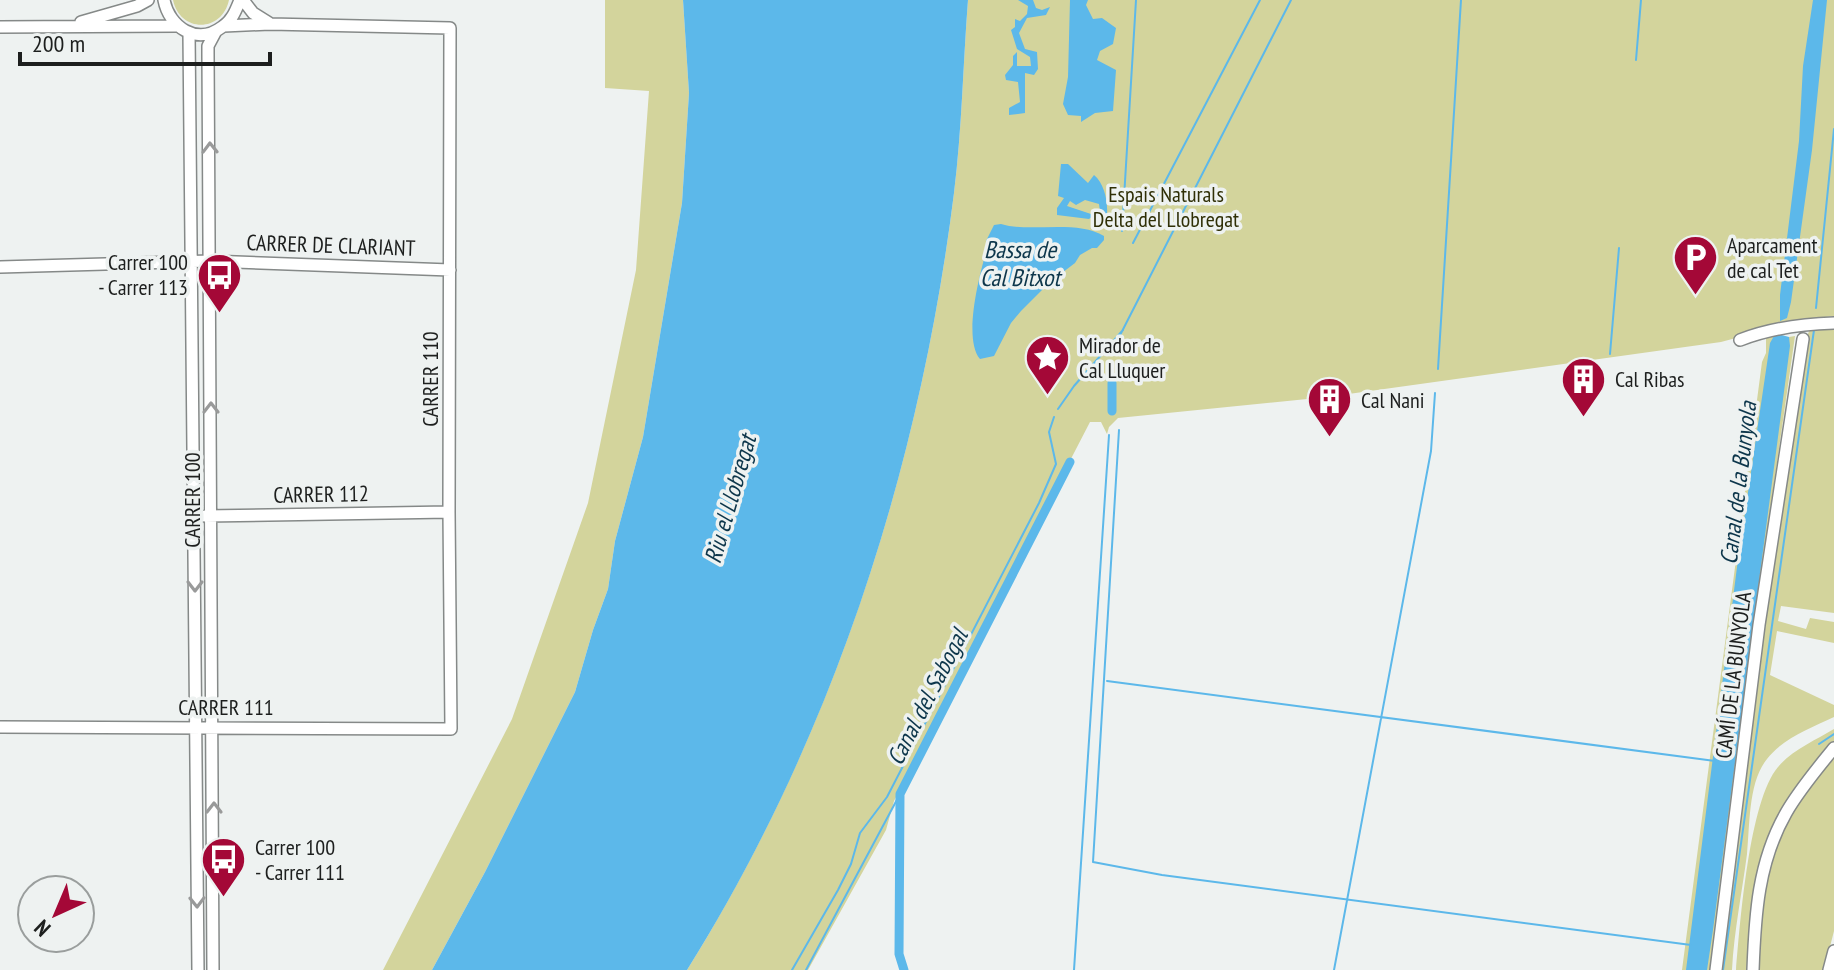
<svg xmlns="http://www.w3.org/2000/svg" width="1834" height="970" font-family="'PT Sans Narrow',sans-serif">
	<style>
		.green { fill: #d3d49c }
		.water { fill: #5cb8ea }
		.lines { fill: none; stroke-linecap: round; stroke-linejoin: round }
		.stream { stroke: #5cb8ea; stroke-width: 2 }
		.canal { stroke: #5cb8ea; stroke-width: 9 }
		.minor-casing { stroke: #858988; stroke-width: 14 }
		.minor { stroke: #fff; stroke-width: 11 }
		.oneway { stroke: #999a9a }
		.labels { text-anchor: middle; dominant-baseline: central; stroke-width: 7; stroke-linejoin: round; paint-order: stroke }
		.park-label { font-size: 22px; fill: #2f2f06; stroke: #eef2f1 }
		.street-label { font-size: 22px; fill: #1d1f1e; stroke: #eef2f1 }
		.poi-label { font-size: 22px; fill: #1d1f1e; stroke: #eef2f1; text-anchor: start }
		.water-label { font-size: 24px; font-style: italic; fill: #0d364b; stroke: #eef2f1 }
	</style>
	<rect width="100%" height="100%" fill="#eef2f1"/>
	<path class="green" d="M173,0H229C222,33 180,33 173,0Z
		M605,0H683L689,93L682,203L643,437L615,541L608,589L593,630L575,692L485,872L432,970H383L512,719L588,503L636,270L649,91L605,88Z
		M968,0H1834V316C1794,320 1759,332 1721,342L1327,397L1118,418L1109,427L1107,434L1101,422H1090L894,801L886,830L808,970H687C833,736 920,466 954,193C962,129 963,64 968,0Z
		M1834,324V613L1781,606L1778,621L1806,629L1810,618L1834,622V643L1777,631L1770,675L1834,705V717C1811,728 1783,738 1767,759C1748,782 1750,826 1747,854C1742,893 1734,931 1732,970H1720L1770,578L1807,336L1811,327Z
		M1774,336L1692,970H1682L1762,362L1766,353V338Z
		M1795,336L1755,617L1712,970H1704L1786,344L1789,337Z
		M1834,729V742C1766,818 1751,868 1748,970H1736C1740,923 1749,801 1778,767C1792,750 1816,740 1834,729Z
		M1834,757V931L1824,970H1758C1760,931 1761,890 1773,852C1785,816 1811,785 1834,757Z"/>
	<path class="water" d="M683,0H968C963,64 962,129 954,193C920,466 833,737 687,970H432L485,872L575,692L593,630L608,589L615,541L643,437L682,203L689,93Z
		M1018,0H1033L1036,8L1042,10L1050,7L1046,15L1027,18L1019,33L1025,49L1037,52L1038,69L1034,75L1025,73V113L1009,115V108L1020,102L1018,82L1006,80L1005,75L1013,65V56L1017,52V66H1031L1030,57L1017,49L1011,30L1015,27V19L1020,21L1027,14L1028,6Z
		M1070,0H1088L1086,5L1093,19L1102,18L1116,28L1113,44L1100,51L1097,60L1116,70L1113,111L1095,113L1081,122V116L1068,115L1063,104L1068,77Z
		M1813,0H1827L1812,150L1791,302L1787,318L1780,321V295L1799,141L1803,66Z
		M1061,164H1068L1088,183L1094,175C1104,183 1108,201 1107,214L1101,219L1099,204L1085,200L1076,205L1070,201L1067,206L1094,215L1089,219L1057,215V208L1064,198L1058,196Z
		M1001,224C1029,233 1077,219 1104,236V240L1097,248H1092L1080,255L1075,263L1050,282L1021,311L1011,323L994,356L980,359C963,339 979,277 986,252V241L994,225Z
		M1778,334L1789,337L1790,346L1713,930L1707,970H1686L1737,567L1770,343L1774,336Z"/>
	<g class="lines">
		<path class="stream" d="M1636,60L1641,0
			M1122,231L1136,0
			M1133,243L1260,0
			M1816,308L1834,129
			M1117,354L1113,349L1291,0
			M1610,354L1619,248
			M1438,369L1461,0
			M1058,409L1074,386L1123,330
			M1119,430L1093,862L1162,875L1691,945
			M1107,681L1715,761
			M1819,744L1834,734
			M792,970L838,890L851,864L860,833L887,797L1039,503L1056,464L1049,432L1054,417
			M806,970L900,794
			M1074,970L1109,435
			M1334,970L1431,451L1435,393
			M1723,970L1814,330"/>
		<path class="canal" d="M1112,411V383
			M904,970L899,954L900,794L1070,462"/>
		<defs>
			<path id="minor" d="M164,0C169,27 197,46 222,27C232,21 236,10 240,0
				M243,0L253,13L269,23
				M81,22L137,6L148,0
				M0,27L176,26
				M189,33L198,970
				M0,267L210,261L450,270
				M1740,340C1771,328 1801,324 1834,323
				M205,516L449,512
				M0,727L451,729L449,512L450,28L270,24L224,26
				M213,970L208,54V46L216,31
				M1716,970L1759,625L1803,339
				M1753,970C1755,915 1758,862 1786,813C1799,790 1817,769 1834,748
				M1829,970L1834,951"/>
		</defs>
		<use href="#minor" class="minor-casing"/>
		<use href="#minor" class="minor"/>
	</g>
	<defs><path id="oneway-chevron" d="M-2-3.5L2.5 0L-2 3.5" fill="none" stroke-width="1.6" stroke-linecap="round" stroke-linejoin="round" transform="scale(2)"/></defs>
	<g class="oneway">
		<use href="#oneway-chevron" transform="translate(210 148) rotate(-91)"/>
		<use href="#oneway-chevron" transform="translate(211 408) rotate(-90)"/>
		<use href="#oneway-chevron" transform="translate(195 586) rotate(90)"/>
		<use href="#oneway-chevron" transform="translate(214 808) rotate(-90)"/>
		<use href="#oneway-chevron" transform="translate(197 902) rotate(89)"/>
	</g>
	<defs>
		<symbol id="parking-pin" viewBox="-11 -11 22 30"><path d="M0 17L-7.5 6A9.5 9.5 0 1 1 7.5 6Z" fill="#a40837" stroke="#eef2f1"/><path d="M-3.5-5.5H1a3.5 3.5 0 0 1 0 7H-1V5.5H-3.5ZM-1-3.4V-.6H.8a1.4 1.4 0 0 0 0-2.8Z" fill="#fff"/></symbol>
		<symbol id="bus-pin" viewBox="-11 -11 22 30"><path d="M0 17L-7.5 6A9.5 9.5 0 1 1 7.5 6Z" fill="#a40837" stroke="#eef2f1"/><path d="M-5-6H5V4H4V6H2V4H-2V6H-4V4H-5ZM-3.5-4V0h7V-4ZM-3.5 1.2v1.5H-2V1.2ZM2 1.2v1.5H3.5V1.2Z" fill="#fff"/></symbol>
		<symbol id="sight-pin" viewBox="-11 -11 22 30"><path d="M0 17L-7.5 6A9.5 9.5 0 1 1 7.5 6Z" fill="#a40837" stroke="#eef2f1"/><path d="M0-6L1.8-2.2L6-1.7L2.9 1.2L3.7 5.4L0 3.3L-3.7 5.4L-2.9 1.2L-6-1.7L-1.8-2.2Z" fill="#fff"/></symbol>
		<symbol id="building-pin" viewBox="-11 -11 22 30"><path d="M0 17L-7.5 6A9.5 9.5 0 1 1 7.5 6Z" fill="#a40837" stroke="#eef2f1"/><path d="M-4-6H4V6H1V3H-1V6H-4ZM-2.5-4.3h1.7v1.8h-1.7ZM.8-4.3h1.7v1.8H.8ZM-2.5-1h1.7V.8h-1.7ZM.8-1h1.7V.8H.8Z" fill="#fff"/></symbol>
	</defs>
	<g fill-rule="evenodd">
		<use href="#parking-pin" x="1670" y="232" width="51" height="69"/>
		<use href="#bus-pin" x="194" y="250" width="51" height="69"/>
		<use href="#sight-pin" x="1022" y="332" width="51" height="69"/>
		<use href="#building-pin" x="1558" y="354" width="51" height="69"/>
		<use href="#building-pin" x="1304" y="374" width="51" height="69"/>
		<use href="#bus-pin" x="198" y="834" width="51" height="69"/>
	</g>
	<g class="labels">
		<g class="park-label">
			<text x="1166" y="194">Espais Naturals<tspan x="1166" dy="25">Delta del Llobregat</tspan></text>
		</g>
		<g class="street-label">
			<text transform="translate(331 245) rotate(2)">CARRER DE CLARIANT</text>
			<text transform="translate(430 379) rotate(-90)">CARRER 110</text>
			<text transform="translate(321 494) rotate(-1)">CARRER 112</text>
			<text transform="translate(192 500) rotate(-90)">CARRER 100</text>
			<text transform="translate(1733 675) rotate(-83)">CAMÍ DE LA BUNYOLA</text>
			<text x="226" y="707">CARRER 111</text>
		</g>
		<g class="poi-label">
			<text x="1727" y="245">Aparcament<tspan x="1727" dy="25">de cal Tet</tspan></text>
			<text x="188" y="262" text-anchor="end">Carrer 100<tspan x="188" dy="25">- Carrer 113</tspan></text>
			<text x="1079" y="345">Mirador de<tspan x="1079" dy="25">Cal Lluquer</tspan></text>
			<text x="1615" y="379">Cal Ribas</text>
			<text x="1361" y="400">Cal Nani</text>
			<text x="255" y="847">Carrer 100<tspan x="255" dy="25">- Carrer 111</tspan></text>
		</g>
		<g class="water-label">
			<text x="1020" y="249">Bassa de<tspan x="1020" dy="28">Cal Bitxot</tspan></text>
			<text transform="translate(1738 483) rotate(-83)">Canal de la Bunyola</text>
			<text transform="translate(730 499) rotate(-74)">Riu el Llobregat</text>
			<text transform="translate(927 697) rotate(-63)">Canal del Sabogal</text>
		</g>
	</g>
	<g transform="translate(56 914) rotate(224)"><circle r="38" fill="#eef2f1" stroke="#9a9e9d" stroke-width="2"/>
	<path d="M0-6L14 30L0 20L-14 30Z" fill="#a40837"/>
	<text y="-12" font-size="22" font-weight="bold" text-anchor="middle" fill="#1d1f1e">N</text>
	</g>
	<path d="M20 52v12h250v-12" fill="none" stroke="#1d1f1e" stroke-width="4"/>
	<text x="32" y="52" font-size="24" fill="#1d1f1e" stroke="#eef2f1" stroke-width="6" paint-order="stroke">200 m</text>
</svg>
